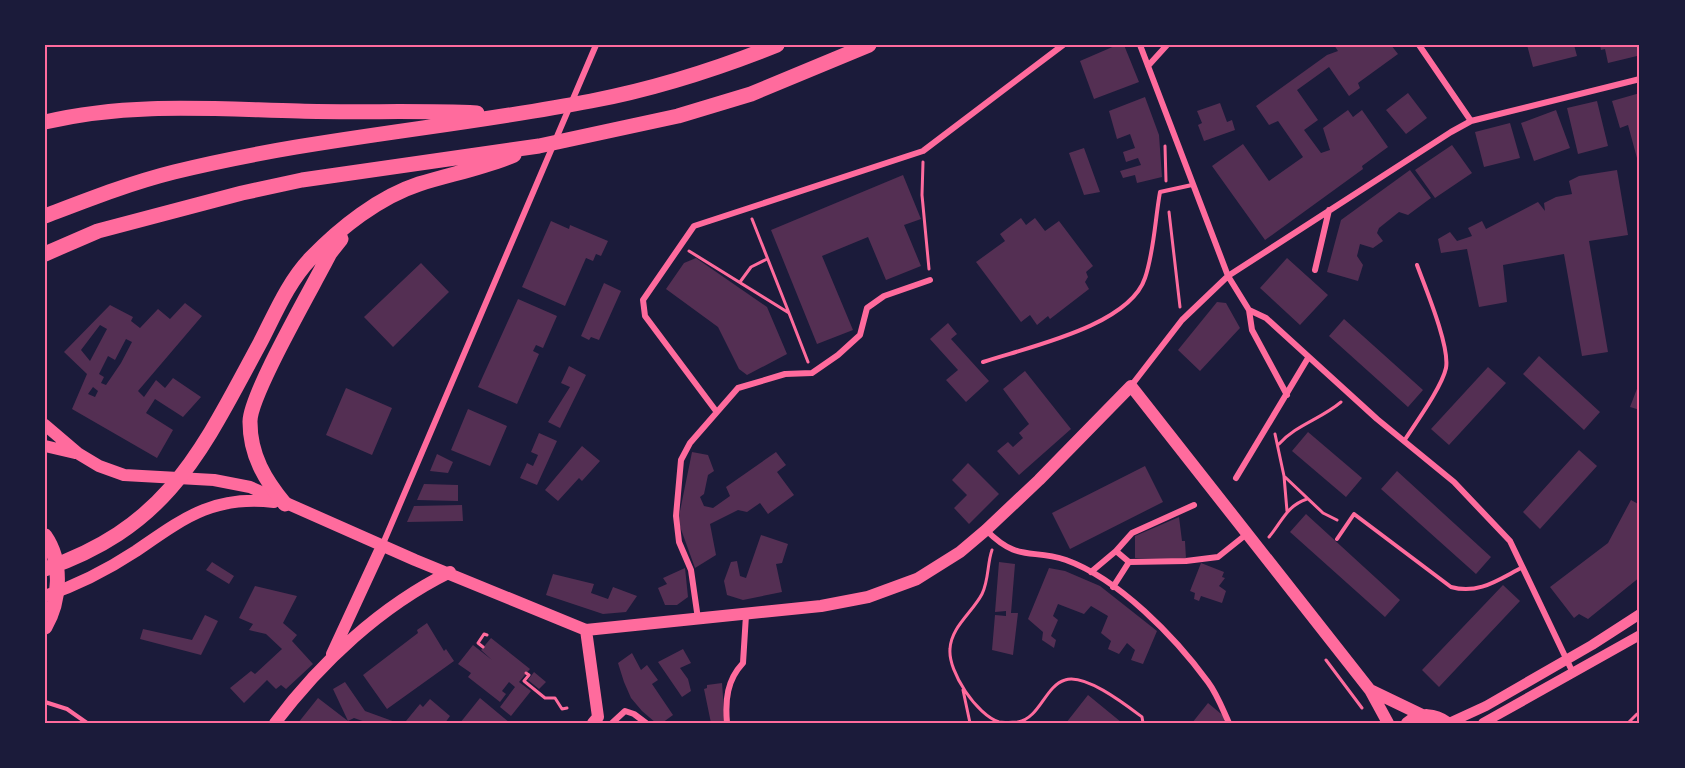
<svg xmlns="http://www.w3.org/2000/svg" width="1685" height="768" font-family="'Sofia Sans Condensed',sans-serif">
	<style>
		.building { fill: #542f53; fill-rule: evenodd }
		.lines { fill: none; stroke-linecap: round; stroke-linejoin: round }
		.path { stroke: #ff6b9d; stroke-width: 3 }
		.service { stroke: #ff6b9d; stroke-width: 4 }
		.minor { stroke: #ff6b9d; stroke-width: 6 }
		.tertiary { stroke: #ff6b9d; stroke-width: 10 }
		.secondary { stroke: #ff6b9d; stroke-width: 12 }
		.motorway { stroke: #ff6b9d; stroke-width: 15 }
		.neatline { fill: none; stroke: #ff6b9d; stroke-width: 2 }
	</style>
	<rect width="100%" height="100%" fill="#1b1b3a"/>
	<path class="building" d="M1117,45H1124L1139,82L1094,99L1080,61Z
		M1334,45H1391L1398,54L1358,83L1360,88L1349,96L1329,67L1297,90L1318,120L1304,130L1321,153L1330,150L1323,128L1348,110L1353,117L1362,110L1388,147L1362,166L1363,169L1265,240L1212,166L1243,144L1269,181L1303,157L1278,121L1269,125L1256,106L1327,55L1338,51Z
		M1527,45H1574L1577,56L1533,67Z
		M1600,45H1640V52L1637,56L1608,63L1605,49L1601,50Z
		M1408,93L1427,118L1406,134L1386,110Z
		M1640,93V157L1637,158L1628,125L1620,128L1612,101Z
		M1145,97L1159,135L1162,177L1137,183L1135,175L1123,178L1120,171L1141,165L1138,158L1126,162L1123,152L1135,148L1130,134L1117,139L1109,111Z
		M1597,101L1608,146L1578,154L1567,108Z
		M1220,103L1227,122L1232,120L1235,130L1204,141L1198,125L1202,123L1197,111Z
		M1556,110L1570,148L1534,161L1521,123Z
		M1510,123L1520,158L1484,167L1475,132Z
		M1452,145L1472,173L1435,198L1415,170Z
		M1084,148L1100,192L1084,195L1069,153Z
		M1410,170L1431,198L1408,215L1399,212L1379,228L1377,233L1383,241L1373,248L1360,244L1357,256L1363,265L1358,281L1327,272L1341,220Z
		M1617,170L1628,235L1589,241L1608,352L1582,356L1564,254L1503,265L1507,302L1479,307L1467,249L1441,253L1438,239L1450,232L1457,241L1472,236L1468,228L1482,221L1486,229L1538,202L1545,211L1544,203L1556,197L1572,194L1569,181L1579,176Z
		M903,175L921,219L904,225L921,266L886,280L868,237L822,256L853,330L817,344L771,230Z
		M1021,218L1026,225L1035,218L1045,231L1059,221L1093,266L1086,272L1088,277L1085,282L1089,289L1050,319L1048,316L1037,325L1030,315L1021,322L976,262L1005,241L1000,234Z
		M551,221L569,229L570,225L608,241L601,256L596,254L593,261L586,258L565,306L522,287Z
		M696,258L767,307L787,354L747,375L739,369L718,327L666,289L684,263Z
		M1287,258L1328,295L1300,325L1260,288Z
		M421,263L449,292L393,347L364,317Z
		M604,283L621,291L599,340L591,337L589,340L581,336Z
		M518,299L557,316L543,348L536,345L533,351L539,354L517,404L478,387Z
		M1217,302L1226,303L1240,328L1200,371L1178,350Z
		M185,303L202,316L138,391L144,397L156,380L165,388L173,378L201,397L183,417L155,399L146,413L173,430L157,458L72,409L87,374L64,352L110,305L133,317L131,321L140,328L158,309L170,319ZM100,325L107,329L90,361L81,350ZM126,339L132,342L121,363L106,385L101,383L104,377L99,374L108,356L115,360ZM93,387L98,391L95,397L88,394Z
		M1344,319L1423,390L1408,407L1329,336Z
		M948,323L957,334L951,339L989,381L966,402L946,380L958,370L930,339Z
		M1539,356L1600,412L1584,430L1523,374Z
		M569,366L586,375L560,428L548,422L570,387L561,383Z
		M1488,367L1506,383L1449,445L1431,429Z
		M1025,371L1071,429L1019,475L997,451L1008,442L1013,447L1023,438L1019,433L1029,424L1003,389Z
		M1640,381V410L1630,407Z
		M346,388L392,408L372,455L326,435Z
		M468,409L507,426L490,466L451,450Z
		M1308,432L1362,478L1346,497L1292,451Z
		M539,433L557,441L537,485L520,478L527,463L533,466L538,455L531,452Z
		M582,446L600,461L582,481L579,478L558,501L545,490Z
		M1579,450L1597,466L1540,529L1523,512Z
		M692,452L708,455L714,471L708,475L704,494L700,497L704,506L713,508L730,496L726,487L776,452L786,465L777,472L794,495L768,514L760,503L747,512L738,510L710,524L716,555L695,568L678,521Z
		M437,454L453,462L448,473L430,471Z
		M968,463L999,494L969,524L954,508L967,495L952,480Z
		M1145,466L1163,502L1070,549L1052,513Z
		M1397,471L1491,557L1476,574L1381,489Z
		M424,484L458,485V501L417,500Z
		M1631,500L1640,505V577L1588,619L1579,614L1574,618L1550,587L1608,543Z
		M462,505L463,521L407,522L414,506Z
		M1306,514L1400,600L1385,617L1290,532Z
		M1179,517L1182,541H1185L1186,559L1135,558V536Z
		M761,535L788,544L782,563L776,564L782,592L743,600L727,595L724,581L731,562L737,561L740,576L746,578Z
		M212,562L234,576L229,584L206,570Z
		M999,562L1015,564L1011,613H1018L1013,655L992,650L995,615L1006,616V611L995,612Z
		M1201,563L1224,572L1222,577L1225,578L1219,586L1226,591L1222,603L1201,596L1199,601L1194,599L1195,593L1190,591Z
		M685,568L688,597L677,605H665L658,588L667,584L663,578Z
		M1049,568L1065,571L1100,586L1157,631L1143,664L1131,660L1135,650L1127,643L1119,654L1108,649L1111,641L1101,633L1108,616L1091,606L1084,614L1058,604L1053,616L1058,620L1051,636L1056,640L1054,648L1042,640L1043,632L1028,619Z
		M553,574L594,584L591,593L608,599L613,587L637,596L626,612L603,614L546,595Z
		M1503,585L1520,601L1439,687L1422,670Z
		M255,586L297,596L283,623L297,635L292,641L313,664L286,689L281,685L276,689L267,680L244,703L230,688L251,671L255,674L282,649L266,634L249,630L253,624L239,618Z
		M205,615L218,621L201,655L140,639L143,629L192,640Z
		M427,623L444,651L446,649L454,661L387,709L363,675L418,633L417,630Z
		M491,638L530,669L519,682L531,691L511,716L500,707L515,687L509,682L502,691L506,694L500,702L468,677L471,673L458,664L473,645L492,660L481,650Z
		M683,649L691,663L680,668L688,679L691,691L682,697L658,662Z
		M632,653L641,670L647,665L658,680L652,684L673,715L662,723H656L642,711L631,698L624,682L618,663Z
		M534,672L546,682L539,689L528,680Z
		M345,682L365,711L398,723H368L354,718L348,721L333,689Z
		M722,683L725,723H711L704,689L707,688V685Z
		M1088,695L1121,722L1120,723H1066Z
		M318,698L348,721L346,723H298Z
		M480,698L510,723H460Z
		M430,699L450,716L445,723L406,721L420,704L423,707Z
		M1208,703L1226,718L1222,723H1192Z"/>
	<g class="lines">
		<path class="path" d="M1165,146L1166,181
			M923,162L922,195L929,269
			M1169,212L1180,307
			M689,251L789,313L752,219
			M740,282L751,267L767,259
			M789,313L808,362
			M1275,434L1284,476L1287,511
			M1279,444C1296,425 1321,419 1341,402
			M1285,477L1323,513L1337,520
			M1269,537C1282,522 1286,506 1307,499
			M992,550C987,564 989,580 982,594C972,613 951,627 950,649C948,672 977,715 999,722C1004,723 1013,722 1018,722C1040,718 1045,686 1065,680C1085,673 1126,705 1142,717L1143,723
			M483,647L478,643L484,634L487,635
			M1326,660L1362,708
			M526,673L529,675L524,681L545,698H555L562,709L567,708
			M963,690L970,723
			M1628,723L1637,714"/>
		<path class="service" d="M983,362C1028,347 1129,326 1145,278C1154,252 1155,220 1160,192L1192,185
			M1404,441C1415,424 1442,387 1446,368C1450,346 1425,287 1417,265
			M1337,539L1354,514L1451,587C1479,595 1499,579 1523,567
			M45,702L67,709L87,723"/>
		<path class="minor" d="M1140,45L1228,276L1249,310L1266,318L1377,419L1454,482L1510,541L1573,673
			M1419,45L1471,121
			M1148,66L1167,45
			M1315,270L1329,210
			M1249,310L1252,330L1287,395
			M1131,386L1182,320L1228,276L1451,132L1471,121L1640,79
			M716,411L645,316L643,300L694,226L923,151L1063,45
			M1236,478L1308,358
			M986,530C1019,563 1030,548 1066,560C1119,579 1175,637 1208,682C1217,694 1223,710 1229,723
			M382,546L596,45
			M1129,562L1186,561L1218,557L1248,533
			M1091,572L1116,551L1132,533L1194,505
			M1113,587L1129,562L1116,551
			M698,619L691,570L679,542L676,516L681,460L690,443L738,388L785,374L812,373L838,355L860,335L867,308L884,296L930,280
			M612,723L625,711L634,714L646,723
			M727,723C725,700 727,680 743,663L746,615"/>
		<path class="tertiary" d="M1449,723L1486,706L1592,645L1640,614
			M1483,723L1640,635"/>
		<path class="secondary" d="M45,425L79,454L99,466L124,475L214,480L250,487L415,560L586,630L821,606L868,597L917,579L960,552L986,530L1039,480L1131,386L1370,690L1388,723
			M45,446L75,453
			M45,596C78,585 107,570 136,551C184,518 213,495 274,502
			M586,630L598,717L593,723
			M332,654L382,546
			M1370,690L1422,715
			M275,723C321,662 381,606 450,572
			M1407,723C1420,712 1435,713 1448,723"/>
		<path class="motorway" d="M45,122C130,102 213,109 299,111C358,113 417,110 477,113
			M45,216C87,200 130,183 174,172C311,138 452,128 591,101C654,89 717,69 777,45
			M45,254L98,231L242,193L302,180L539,146L678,116L751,94L869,45
			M285,504C265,480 250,455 250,422C249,396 315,283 330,253L341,239
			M45,536C63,562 60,601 45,627
			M45,569C169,526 201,452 260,343C275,314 288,282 311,258C340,228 379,197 419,184C451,174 483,168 514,155"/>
	</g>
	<rect width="1685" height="768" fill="none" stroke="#1b1b3a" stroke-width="93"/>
	<rect x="46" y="46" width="1592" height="676" class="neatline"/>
</svg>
